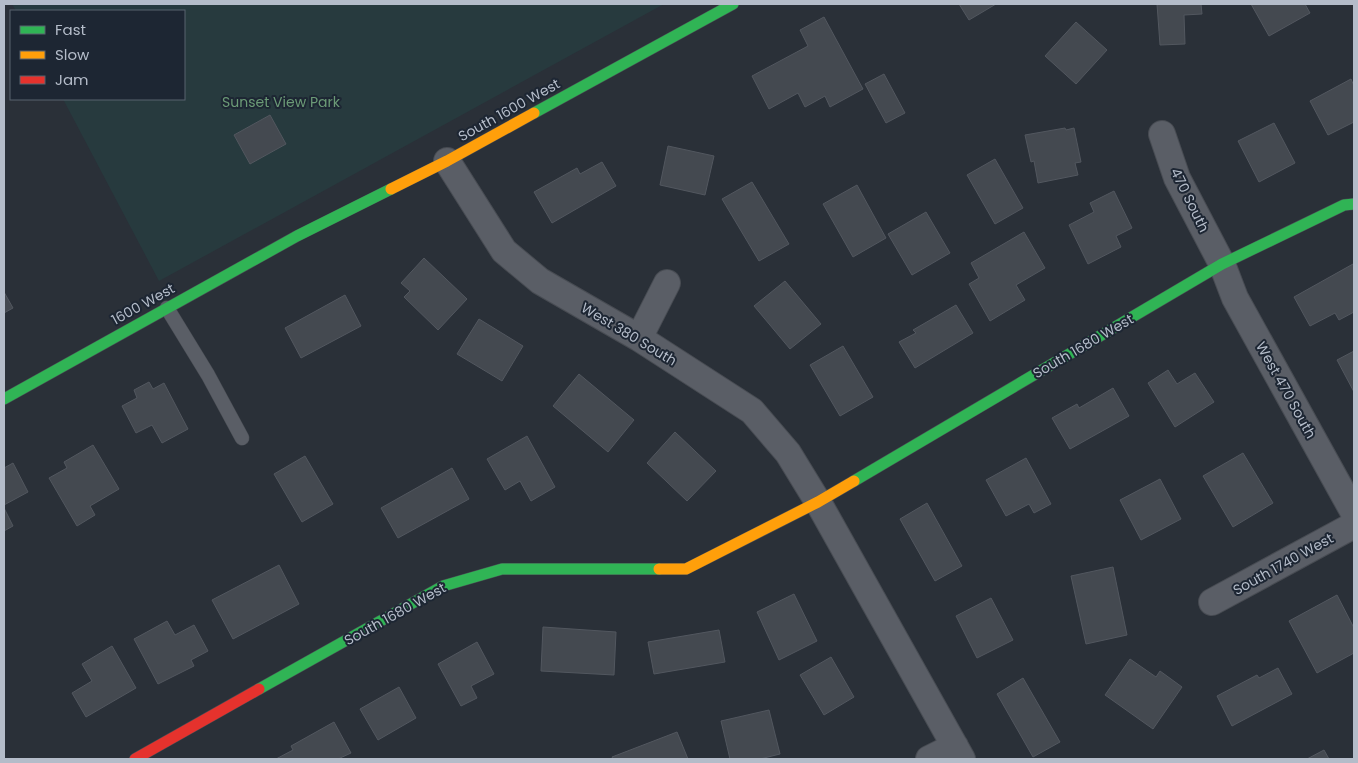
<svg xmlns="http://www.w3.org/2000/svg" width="1358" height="763" font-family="Poppins,sans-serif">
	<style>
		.green { fill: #273a3e }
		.building { fill: #444950; stroke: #52575f }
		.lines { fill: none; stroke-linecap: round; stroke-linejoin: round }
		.lane-casing { stroke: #484c53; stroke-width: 15 }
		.street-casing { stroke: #484c53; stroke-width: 28 }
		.fast-casing { stroke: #484c53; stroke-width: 12 }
		.slow-casing { stroke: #484c53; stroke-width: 12 }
		.jam-casing { stroke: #484c53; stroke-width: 12 }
		.lane { stroke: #5a5e66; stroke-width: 14 }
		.street { stroke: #5a5e66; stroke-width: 26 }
		.fast { stroke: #30b455; stroke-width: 11 }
		.slow { stroke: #ff9f0a; stroke-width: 11 }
		.jam { stroke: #e5322d; stroke-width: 11 }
		.labels { text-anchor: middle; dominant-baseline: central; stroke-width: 4; stroke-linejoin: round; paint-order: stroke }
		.park-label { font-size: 14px; fill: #6b9a76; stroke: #1d2633 }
		.street-label { font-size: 14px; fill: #b4bcc9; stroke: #1d2633 }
	</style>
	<rect width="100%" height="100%" fill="#2a3038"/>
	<path class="green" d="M12,4H664L159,281L63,99H184V11H16Z"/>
	<path class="building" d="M959,4H996L969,20Z
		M1157,4H1201L1202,14L1184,15L1185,44L1160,45Z
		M1251,4H1305L1310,13L1269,36Z
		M824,17L863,89L830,107L825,96L805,107L798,93L769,109L752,76L808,46L800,30Z
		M1076,22L1107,50L1076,84L1045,56Z
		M884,74L905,113L886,123L865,84Z
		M1351,79L1354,86V122L1328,135L1310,101Z
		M270,115L286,144L250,164L234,135Z
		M1274,123L1295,163L1259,182L1238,141Z
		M1065,128L1066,130L1074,128L1081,162L1075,163L1078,175L1038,183L1034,161L1031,162L1025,135Z
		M668,146L714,156L705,195L660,185Z
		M995,159L1023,208L995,224L967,175Z
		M602,162L616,186L552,223L534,192L577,168L580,174Z
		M752,182L789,244L759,261L722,199Z
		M857,185L886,238L853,257L823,204Z
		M1114,191L1132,228L1116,236L1121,247L1088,264L1069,225L1094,212L1090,203Z
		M926,212L950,253L912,275L888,234Z
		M1024,232L1045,268L1016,285L1025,300L990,321L969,284L979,278L971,263Z
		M424,258L467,299L438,330L404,297L410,291L401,283Z
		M1353,264L1354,267V312L1339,320L1335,313L1310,326L1294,297Z
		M785,281L821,324L790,349L754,306Z
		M4,292L13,308L4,313Z
		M345,295L361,326L301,358L285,328Z
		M956,305L973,333L915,368L899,342L916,333L913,330Z
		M479,319L523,346L502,381L457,354Z
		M843,346L873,397L840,416L810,365Z
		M1354,351V392L1337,360Z
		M1168,370L1177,384L1195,373L1214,402L1175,427L1148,383Z
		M579,374L634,420L608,452L553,406Z
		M149,382L153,389L164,383L188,429L162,443L152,425L136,433L122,406L137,398L134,390Z
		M1113,388L1129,416L1070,449L1052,418L1077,404L1079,408Z
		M675,432L716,471L687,501L647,463Z
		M527,436L555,487L531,501L520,481L505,490L487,459Z
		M93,445L119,489L90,506L95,515L77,526L49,478L67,468L64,462Z
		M1243,453L1273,503L1233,527L1203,476Z
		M305,456L333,504L302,522L274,474Z
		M1026,458L1051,504L1034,513L1029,504L1006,516L986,480Z
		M13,463L28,492L4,505V468Z
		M452,468L469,499L398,538L381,508Z
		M1160,479L1181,519L1141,540L1120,500Z
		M927,503L962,566L935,581L900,519Z
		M4,508L13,526L4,531Z
		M279,565L299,604L233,639L212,600Z
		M1113,567L1127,635L1086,644L1071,576Z
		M794,594L817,641L779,660L757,612Z
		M1337,595L1354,628V653L1317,673L1289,621Z
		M991,598L1013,640L977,658L956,616Z
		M167,621L175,635L194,625L208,651L191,660L194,666L158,684L134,639Z
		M543,627L616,632L614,675L541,671Z
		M719,630L725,662L654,674L648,642Z
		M477,642L494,674L471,686L477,698L461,706L438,664Z
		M112,646L136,688L86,717L72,693L92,681L82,664Z
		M831,657L854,697L824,715L800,675Z
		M1130,659L1156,677L1160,671L1182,687L1153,729L1105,695Z
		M1278,668L1292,694L1232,726L1217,696L1257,675L1259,678Z
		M1023,678L1060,742L1033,757L997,694Z
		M399,687L416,718L378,740L360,709Z
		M769,710L780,754L760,759H730L721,721Z
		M334,722L351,753L338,759H276L293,750L291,746Z
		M677,732L688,759H613L612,757Z
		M1324,750L1329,759H1307Z"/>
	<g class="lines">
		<defs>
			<path id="lane" d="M167,308L208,375L242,438"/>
			<path id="street" d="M1162,134L1177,178L1222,264L1235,298L1354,513
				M447,161L504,251L540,281L639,338L752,411L788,453L818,502L962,759
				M639,338L667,283
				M1212,602L1354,525
				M929,759L955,746"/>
			<path id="fast" d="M534,113L733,4
				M4,399L297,236L391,189
				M854,481L1222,264L1344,205L1354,204
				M259,689L443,586L502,569H659"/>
			<path id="slow" d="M391,189L447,161L534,113
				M659,569H686L818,502L854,481"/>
			<path id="jam" d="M135,759L259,689"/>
		</defs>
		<use href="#lane" class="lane-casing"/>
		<use href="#street" class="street-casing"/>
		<use href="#fast" class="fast-casing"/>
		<use href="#slow" class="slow-casing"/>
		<use href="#jam" class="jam-casing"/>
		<use href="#lane" class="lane"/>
		<use href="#street" class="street"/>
		<use href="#fast" class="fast"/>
		<use href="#slow" class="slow"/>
		<use href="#jam" class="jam"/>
	</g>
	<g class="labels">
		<g class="park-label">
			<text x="281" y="102">Sunset View Park</text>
		</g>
		<g class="street-label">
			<text transform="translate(509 110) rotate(-29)">South 1600 West</text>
			<text transform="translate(1190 200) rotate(64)">470 South</text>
			<text transform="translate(143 304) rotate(-29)">1600 West</text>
			<text transform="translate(629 334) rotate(31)">West 380 South</text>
			<text transform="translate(1083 346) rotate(-30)">South 1680 West</text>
			<text transform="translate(1286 390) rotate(61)">West 470 South</text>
			<text transform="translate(1283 564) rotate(-29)">South 1740 West</text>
			<text transform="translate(395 614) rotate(-29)">South 1680 West</text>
		</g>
	</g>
	<rect width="1358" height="763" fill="none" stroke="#b4bcc9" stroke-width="10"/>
	<rect x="10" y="10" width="175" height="90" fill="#1d2633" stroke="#59626f"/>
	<rect x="20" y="26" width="25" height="8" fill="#30b455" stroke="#59626f"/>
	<text x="55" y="35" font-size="15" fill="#b4bcc9">Fast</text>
	<rect x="20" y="51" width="25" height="8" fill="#ff9f0a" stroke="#59626f"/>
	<text x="55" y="60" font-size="15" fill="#b4bcc9">Slow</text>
	<rect x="20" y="76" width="25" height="8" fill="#e5322d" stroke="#59626f"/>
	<text x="55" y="85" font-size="15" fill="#b4bcc9">Jam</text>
</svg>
